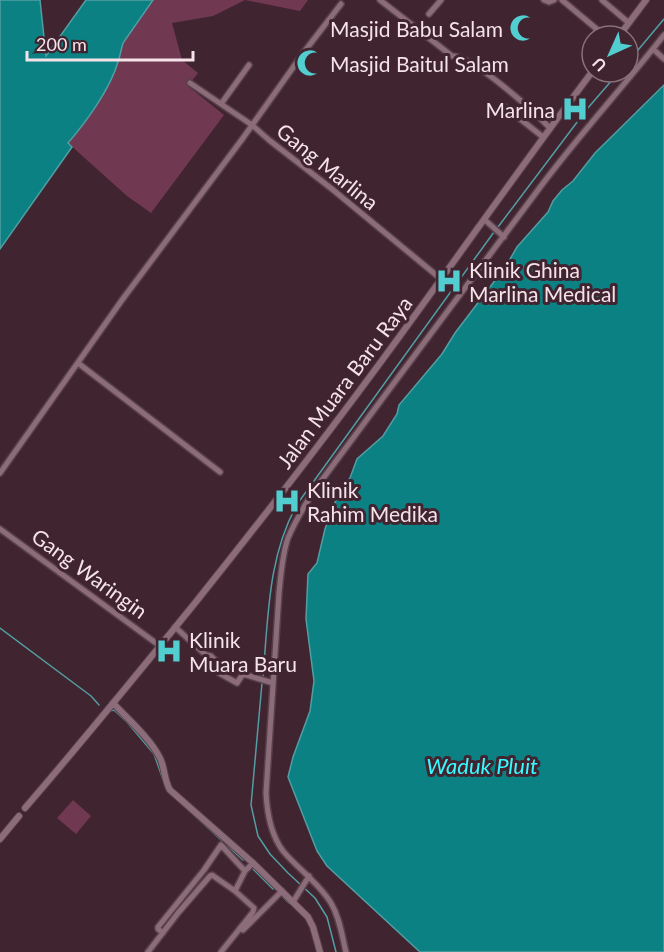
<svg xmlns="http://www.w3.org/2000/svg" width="664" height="952" font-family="Lato,sans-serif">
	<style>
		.green { fill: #713852 }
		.water { fill: #0c8184; stroke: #529ea3; stroke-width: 1.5 }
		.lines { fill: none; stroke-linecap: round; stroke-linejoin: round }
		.stream { stroke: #529ea3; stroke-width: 1.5 }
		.minor-casing { stroke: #58404a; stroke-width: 8 }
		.tertiary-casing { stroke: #58404a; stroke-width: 8 }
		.minor { stroke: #8c6c79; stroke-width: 5 }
		.tertiary { stroke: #8c6c79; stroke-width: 6 }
		.labels { text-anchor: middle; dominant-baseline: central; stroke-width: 6; stroke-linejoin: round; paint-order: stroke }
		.poi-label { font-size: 21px; fill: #f6e3ea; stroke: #402430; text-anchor: start }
		.street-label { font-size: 21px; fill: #f6e3ea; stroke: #402430 }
		.water-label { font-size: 22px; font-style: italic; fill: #37faff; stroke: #402430 }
	</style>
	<rect width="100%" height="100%" fill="#402430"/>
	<path class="green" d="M153,0H308L300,11L245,0L213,16L172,23L182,60L198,73L188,86L224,115L151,213L127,196L68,143C87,122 110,89 118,62C120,56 121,50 123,43Z
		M73,800L91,816L76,834L57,818Z"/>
	<path class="water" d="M0,0H40L46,56L86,0H153L123,43C121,50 120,56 118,62C110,89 87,121 68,143L72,147L0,249Z
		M664,85V952H420L327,866L317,851L288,777L293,757L310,711L314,681L306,619L308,574L317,563L325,529L339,492L350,478L357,459L383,436L397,414L399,405L442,354L455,333L506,266L517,247L548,212L553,201L562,190L573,181L595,153Z"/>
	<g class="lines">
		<path class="stream" d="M628,62L664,19
			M498,227L587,109L619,72
			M0,628L91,696L99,705
			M263,677C268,619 268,554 298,503L494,232
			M262,683L251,805L258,836L270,854L288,873L315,898L327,917L336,952
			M110,711L114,710L127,722L154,754L167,791
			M184,806L243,860
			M253,869L273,889
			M282,896L289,903"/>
		<defs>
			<path id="minor" d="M380,0L452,56C471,54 534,112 550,128
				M544,0L549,2L554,0
				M562,0L605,36
				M602,0L629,23
				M429,14L441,0
				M653,49L664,59
				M190,83L252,125L269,140L332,189L441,279
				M221,104L249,65
				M505,107L543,137
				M485,220L504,237
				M78,363L220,472
				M0,473L122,300L243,138L304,52L341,4
				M0,529L160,646
				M175,627L206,655L211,656L222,667L219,673L237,683L243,674L273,683
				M235,891L245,871
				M293,902L309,876
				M240,928L243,930L282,891
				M163,933L158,929V927L204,870L221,845L245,871L253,863
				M148,952L178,913L210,876L212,875L235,891L254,908L253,912L221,952
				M346,952C342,936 340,918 331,903C318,882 298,869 283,851C271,835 267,813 266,793L279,593C281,575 282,555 288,538C295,521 304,507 313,492C389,390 464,288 541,186C580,134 624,86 664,35"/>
			<path id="tertiary" d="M619,36L646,0
				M113,703C128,719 150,738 160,758C165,768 164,780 170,790L253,863L308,917L313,927L320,952
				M25,808C83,741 139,672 195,603C259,523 322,442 383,359C453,264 521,166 592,72
				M0,839L19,816"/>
		</defs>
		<use href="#minor" class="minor-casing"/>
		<use href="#tertiary" class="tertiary-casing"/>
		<use href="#minor" class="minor"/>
		<use href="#tertiary" class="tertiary"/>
	</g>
	<defs>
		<symbol id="mosque-bare" viewBox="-9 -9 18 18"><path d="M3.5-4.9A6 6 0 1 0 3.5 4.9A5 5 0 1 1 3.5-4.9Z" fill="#52cdd0" stroke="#402430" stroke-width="2.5" paint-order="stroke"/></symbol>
		<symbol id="hospital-bare" viewBox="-9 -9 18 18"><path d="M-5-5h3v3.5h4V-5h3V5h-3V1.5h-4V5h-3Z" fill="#52cdd0" stroke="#402430" stroke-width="2.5" paint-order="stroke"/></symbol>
	</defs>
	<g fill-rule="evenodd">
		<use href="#mosque-bare" x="504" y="9" width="38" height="38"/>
		<use href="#mosque-bare" x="291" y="44" width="38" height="38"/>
		<use href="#hospital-bare" x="556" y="90" width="38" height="38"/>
		<use href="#hospital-bare" x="430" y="262" width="38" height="38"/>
		<use href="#hospital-bare" x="268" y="482" width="38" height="38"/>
		<use href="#hospital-bare" x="150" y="632" width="38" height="38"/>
	</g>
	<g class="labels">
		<g class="poi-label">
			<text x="503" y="28" text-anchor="end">Masjid Babu Salam</text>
			<text x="330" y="63">Masjid Baitul Salam</text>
			<text x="555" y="109" text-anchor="end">Marlina</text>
			<text x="469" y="269">Klinik Ghina<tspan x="469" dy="24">Marlina Medical</tspan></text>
			<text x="307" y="489">Klinik<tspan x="307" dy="24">Rahim Medika</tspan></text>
			<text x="189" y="639">Klinik<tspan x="189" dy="24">Muara Baru</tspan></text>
		</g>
		<g class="street-label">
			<text transform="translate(328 166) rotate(39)">Gang Marlina</text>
			<text transform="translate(344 382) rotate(-53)">Jalan Muara Baru Raya</text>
			<text transform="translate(90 573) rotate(36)">Gang Waringin</text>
		</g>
		<g class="water-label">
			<text x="482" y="765">Waduk Pluit</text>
		</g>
	</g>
	<g transform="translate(610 54) rotate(225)"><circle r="28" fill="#402430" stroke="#89707a" stroke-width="1.5"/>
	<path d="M0-4.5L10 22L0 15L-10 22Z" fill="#52cdd0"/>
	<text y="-9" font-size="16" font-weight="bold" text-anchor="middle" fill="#f6e3ea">U</text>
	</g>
	<path d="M27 51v9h166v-9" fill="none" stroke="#f6e3ea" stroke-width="3"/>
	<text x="36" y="51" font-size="18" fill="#f6e3ea" stroke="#402430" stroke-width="4.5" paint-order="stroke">200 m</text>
</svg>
